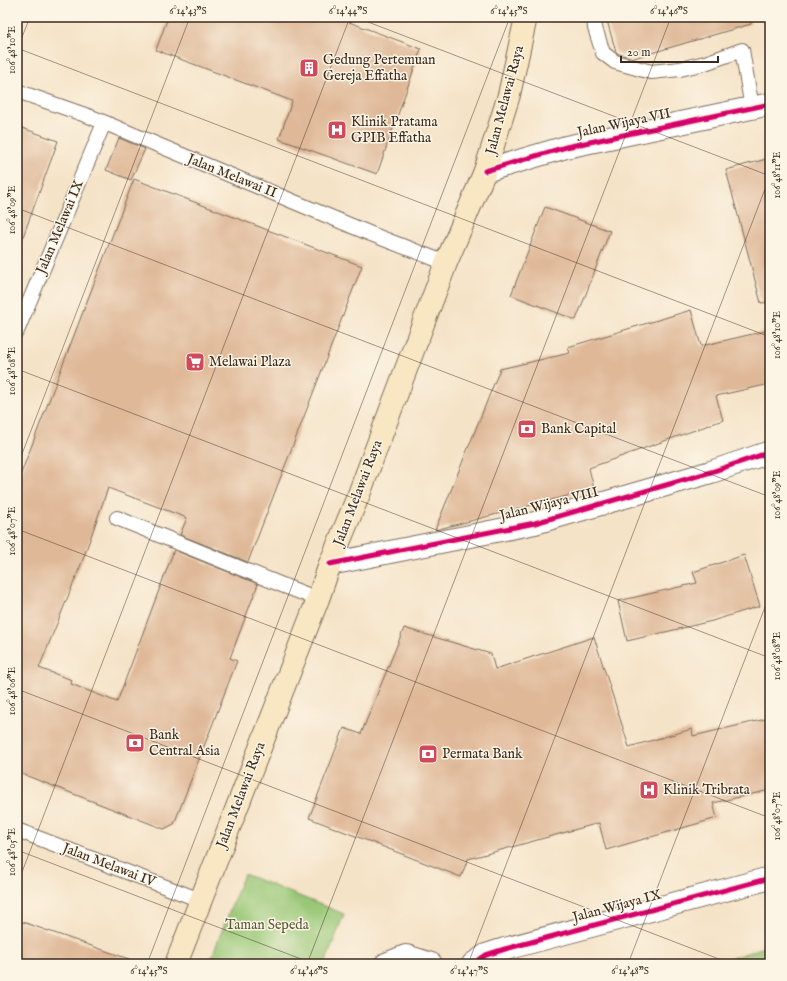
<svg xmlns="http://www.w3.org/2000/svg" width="787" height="981" font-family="'IM FELL English',serif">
<rect width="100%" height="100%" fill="#fcf5e5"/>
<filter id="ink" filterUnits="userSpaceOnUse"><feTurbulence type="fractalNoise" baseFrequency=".025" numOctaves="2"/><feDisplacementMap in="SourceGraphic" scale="8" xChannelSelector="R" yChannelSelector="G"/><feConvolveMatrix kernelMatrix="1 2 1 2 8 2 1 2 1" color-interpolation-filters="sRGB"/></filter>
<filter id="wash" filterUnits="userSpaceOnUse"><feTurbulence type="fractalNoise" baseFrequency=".012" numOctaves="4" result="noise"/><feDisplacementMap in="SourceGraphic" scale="16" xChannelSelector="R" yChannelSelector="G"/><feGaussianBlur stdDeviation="0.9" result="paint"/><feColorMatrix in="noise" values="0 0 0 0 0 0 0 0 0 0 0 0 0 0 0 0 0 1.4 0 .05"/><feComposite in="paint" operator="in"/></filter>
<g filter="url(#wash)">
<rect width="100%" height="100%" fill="#f5e3c8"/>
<g fill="#98c776" stroke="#6a784a">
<path d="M 244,874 L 344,914 L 325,964 L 209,964 Z"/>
<path d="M 770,945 L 770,964 L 715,964 Z"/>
</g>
<g id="blocks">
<g fill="#dfb897">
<path d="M 168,17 L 351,17 L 349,22 L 421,49 L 377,174 L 279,139 L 292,101 L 156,50 Z"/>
<path d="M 606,17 L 750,17 L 751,24 L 634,58 L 619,54 L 616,52 Z"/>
<path d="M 17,126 L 58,141 L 20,245 L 17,244 Z"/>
<path d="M 119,138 L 145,149 L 131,180 L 106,170 Z"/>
<path d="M 770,158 L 770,302 L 761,303 L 726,170 Z"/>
<path d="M 134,179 L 362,266 L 248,562 L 180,535 L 187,518 L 108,488 L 82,562 L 39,668 L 72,680 L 71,684 L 117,702 L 174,550 L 258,584 L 230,658 L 237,661 L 174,824 L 164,829 L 17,772 L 17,484 Z"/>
<path d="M 545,207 L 610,231 L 576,320 L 511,295 Z"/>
<path d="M 691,310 L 701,346 L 770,330 L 770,384 L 716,396 L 723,420 L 589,468 L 594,489 L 435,530 L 500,369 L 570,353 L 568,347 Z"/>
<path d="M 744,555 L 760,606 L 712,621 L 627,641 L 618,601 L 697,583 L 693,572 Z"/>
<path d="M 404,628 L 491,654 L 495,669 L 594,637 L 629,747 L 692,729 L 693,736 L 770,718 L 770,790 L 713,803 L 717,818 L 606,850 L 599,823 L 468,859 L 461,877 L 309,818 L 344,728 L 361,734 Z"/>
<path d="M 17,920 L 129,959 L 128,964 L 17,964 Z"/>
</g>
</g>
</g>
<g filter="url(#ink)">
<use href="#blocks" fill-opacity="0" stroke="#7c6b5a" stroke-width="1"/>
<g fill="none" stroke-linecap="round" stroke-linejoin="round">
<defs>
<g id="service">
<path d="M 594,17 L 595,28 L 603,53 L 615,62 L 651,72 L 680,69 L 705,63 L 742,50 L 752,108"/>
<path d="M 17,91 L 91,117 L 371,234 L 446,263"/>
<path d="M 17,331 L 104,123"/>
<path d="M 117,518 L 287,587 L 318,599"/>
<path d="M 17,830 L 200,900"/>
</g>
<g id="minor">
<path d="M 485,171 L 566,147 L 770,104"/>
<path d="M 330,564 L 535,523 L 711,472 L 770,452"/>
<path d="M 386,964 L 406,956 L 431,964"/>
<path d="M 473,964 L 486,955 L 505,949 L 770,878"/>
</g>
<path id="secondary" d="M 176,964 L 318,599 L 330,564 L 359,494 L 446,263 L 485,171 L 509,95 L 526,17"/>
</defs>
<use href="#service" stroke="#7c6b5a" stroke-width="16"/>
<use href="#minor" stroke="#7c6b5a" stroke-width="24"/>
<use href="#secondary" stroke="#7c6b5a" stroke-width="24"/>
<use href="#service" stroke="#fff" stroke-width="14"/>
<use href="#minor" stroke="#fff" stroke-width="22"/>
<use href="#secondary" stroke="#f9e7c3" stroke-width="22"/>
<defs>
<g id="cycleway">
<path d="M 485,171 L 566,147 L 770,104"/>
<path d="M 330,564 L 535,523 L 711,472 L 770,452"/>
<path d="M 473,964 L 486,955 L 505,949 L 770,878"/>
</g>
</defs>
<use href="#cycleway" stroke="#fcf5e5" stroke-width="8"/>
<use href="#cycleway" stroke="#d6006c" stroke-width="5"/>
</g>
</g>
<path fill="none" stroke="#3b2a1e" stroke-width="1" stroke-opacity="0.45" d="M 355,17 L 770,176M 17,48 L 770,337M 17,50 L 30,17M 17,208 L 770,497M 17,369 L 770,658M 17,467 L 190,17M 17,529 L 770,818M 17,689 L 732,964M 17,850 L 314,964M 17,885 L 350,17M 147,964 L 510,17M 307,964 L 671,17M 468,964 L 770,176M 628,964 L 770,594"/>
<defs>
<symbol id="building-square" viewBox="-11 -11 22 22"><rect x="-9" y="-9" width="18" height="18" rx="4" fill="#d1495b" stroke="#fcf5e5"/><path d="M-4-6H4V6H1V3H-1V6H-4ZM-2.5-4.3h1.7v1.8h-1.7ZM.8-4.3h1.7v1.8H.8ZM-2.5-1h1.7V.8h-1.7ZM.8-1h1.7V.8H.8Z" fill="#fff"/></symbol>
<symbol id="hospital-square" viewBox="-11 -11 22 22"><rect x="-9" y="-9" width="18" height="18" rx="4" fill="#d1495b" stroke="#fcf5e5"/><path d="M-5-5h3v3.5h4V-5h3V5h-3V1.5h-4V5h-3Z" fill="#fff"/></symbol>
<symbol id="supermarket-square" viewBox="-11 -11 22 22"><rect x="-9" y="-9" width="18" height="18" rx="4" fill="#d1495b" stroke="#fcf5e5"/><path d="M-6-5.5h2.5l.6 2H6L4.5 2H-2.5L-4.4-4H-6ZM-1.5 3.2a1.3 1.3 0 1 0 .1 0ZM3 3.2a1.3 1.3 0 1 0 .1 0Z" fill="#fff"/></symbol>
<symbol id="bank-square" viewBox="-11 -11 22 22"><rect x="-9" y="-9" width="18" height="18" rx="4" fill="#d1495b" stroke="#fcf5e5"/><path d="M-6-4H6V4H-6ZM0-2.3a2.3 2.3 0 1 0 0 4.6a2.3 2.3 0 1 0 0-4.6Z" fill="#fff"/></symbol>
</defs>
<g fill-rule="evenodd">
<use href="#building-square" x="298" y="57" width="22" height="22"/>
<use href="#hospital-square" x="326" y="119" width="22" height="22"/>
<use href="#supermarket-square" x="184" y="351" width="22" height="22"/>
<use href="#bank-square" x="516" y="418" width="22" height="22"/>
<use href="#bank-square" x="124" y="732" width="22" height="22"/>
<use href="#bank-square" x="417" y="743" width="22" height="22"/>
<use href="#hospital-square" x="638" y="779" width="22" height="22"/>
</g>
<g text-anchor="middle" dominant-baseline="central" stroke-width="3" stroke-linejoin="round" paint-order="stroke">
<g font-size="14" fill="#3b2a1e" stroke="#fcf5e5" text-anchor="start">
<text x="323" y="60">Gedung Pertemuan<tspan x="323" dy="16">Gereja Effatha</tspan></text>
<text x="351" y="122">Klinik Pratama<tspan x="351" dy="16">GPIB Effatha</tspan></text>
<text x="209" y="362">Melawai Plaza</text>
<text x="541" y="429">Bank Capital</text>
<text x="149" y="735">Bank<tspan x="149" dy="16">Central Asia</tspan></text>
<text x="442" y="754">Permata Bank</text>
<text x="663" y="790">Klinik Tribrata</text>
</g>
<g font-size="14" fill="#3b2a1e" stroke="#fcf5e5">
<text transform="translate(505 100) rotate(-75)">Jalan Melawai Raya</text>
<text transform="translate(624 123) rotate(-12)">Jalan Wijaya VII</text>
<text transform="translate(232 176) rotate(22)">Jalan Melawai II</text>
<text transform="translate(60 227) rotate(-67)">Jalan Melawai IX</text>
<text transform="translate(358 493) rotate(-69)">Jalan Melawai Raya</text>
<text transform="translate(549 504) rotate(-14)">Jalan Wijaya VIII</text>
<text transform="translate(241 795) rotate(-69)">Jalan Melawai Raya</text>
<text transform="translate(109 865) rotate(21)">Jalan Melawai IV</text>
<text transform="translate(617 906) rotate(-15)">Jalan Wijaya IX</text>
</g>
<g font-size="14" fill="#575938" stroke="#fcf5e5">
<text x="267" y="925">Taman Sepeda</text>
</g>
</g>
<rect width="787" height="981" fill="none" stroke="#fcf5e5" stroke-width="44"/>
<path d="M621 56v6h97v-6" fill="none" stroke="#3b2a1e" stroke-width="2"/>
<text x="627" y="56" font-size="12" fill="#3b2a1e" stroke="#fcf5e5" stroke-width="3" paint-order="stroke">20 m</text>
<rect x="22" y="22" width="743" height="937" fill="none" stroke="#3b2a1e" stroke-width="1.5"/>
<g font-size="10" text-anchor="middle" fill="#3b2a1e">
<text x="188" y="14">6°14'43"S</text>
<text x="348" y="14">6°14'44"S</text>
<text x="509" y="14">6°14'45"S</text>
<text x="669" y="14">6°14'46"S</text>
<text transform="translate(11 50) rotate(-90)" y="4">106°48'10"E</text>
<text transform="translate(776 175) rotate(-90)" y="4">106°48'11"E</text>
<text transform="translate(11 210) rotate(-90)" y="4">106°48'09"E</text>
<text transform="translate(776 335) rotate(-90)" y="4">106°48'10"E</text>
<text transform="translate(11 371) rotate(-90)" y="4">106°48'08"E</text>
<text transform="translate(776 495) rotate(-90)" y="4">106°48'09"E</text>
<text transform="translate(11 531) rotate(-90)" y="4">106°48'07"E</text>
<text transform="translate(776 656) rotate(-90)" y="4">106°48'08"E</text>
<text transform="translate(11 691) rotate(-90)" y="4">106°48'06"E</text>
<text transform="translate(776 816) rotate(-90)" y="4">106°48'07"E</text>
<text transform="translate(11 852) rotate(-90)" y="4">106°48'05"E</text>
<text x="149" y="974">6°14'45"S</text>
<text x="309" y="974">6°14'46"S</text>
<text x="469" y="974">6°14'47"S</text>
<text x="630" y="974">6°14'48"S</text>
</g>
</svg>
